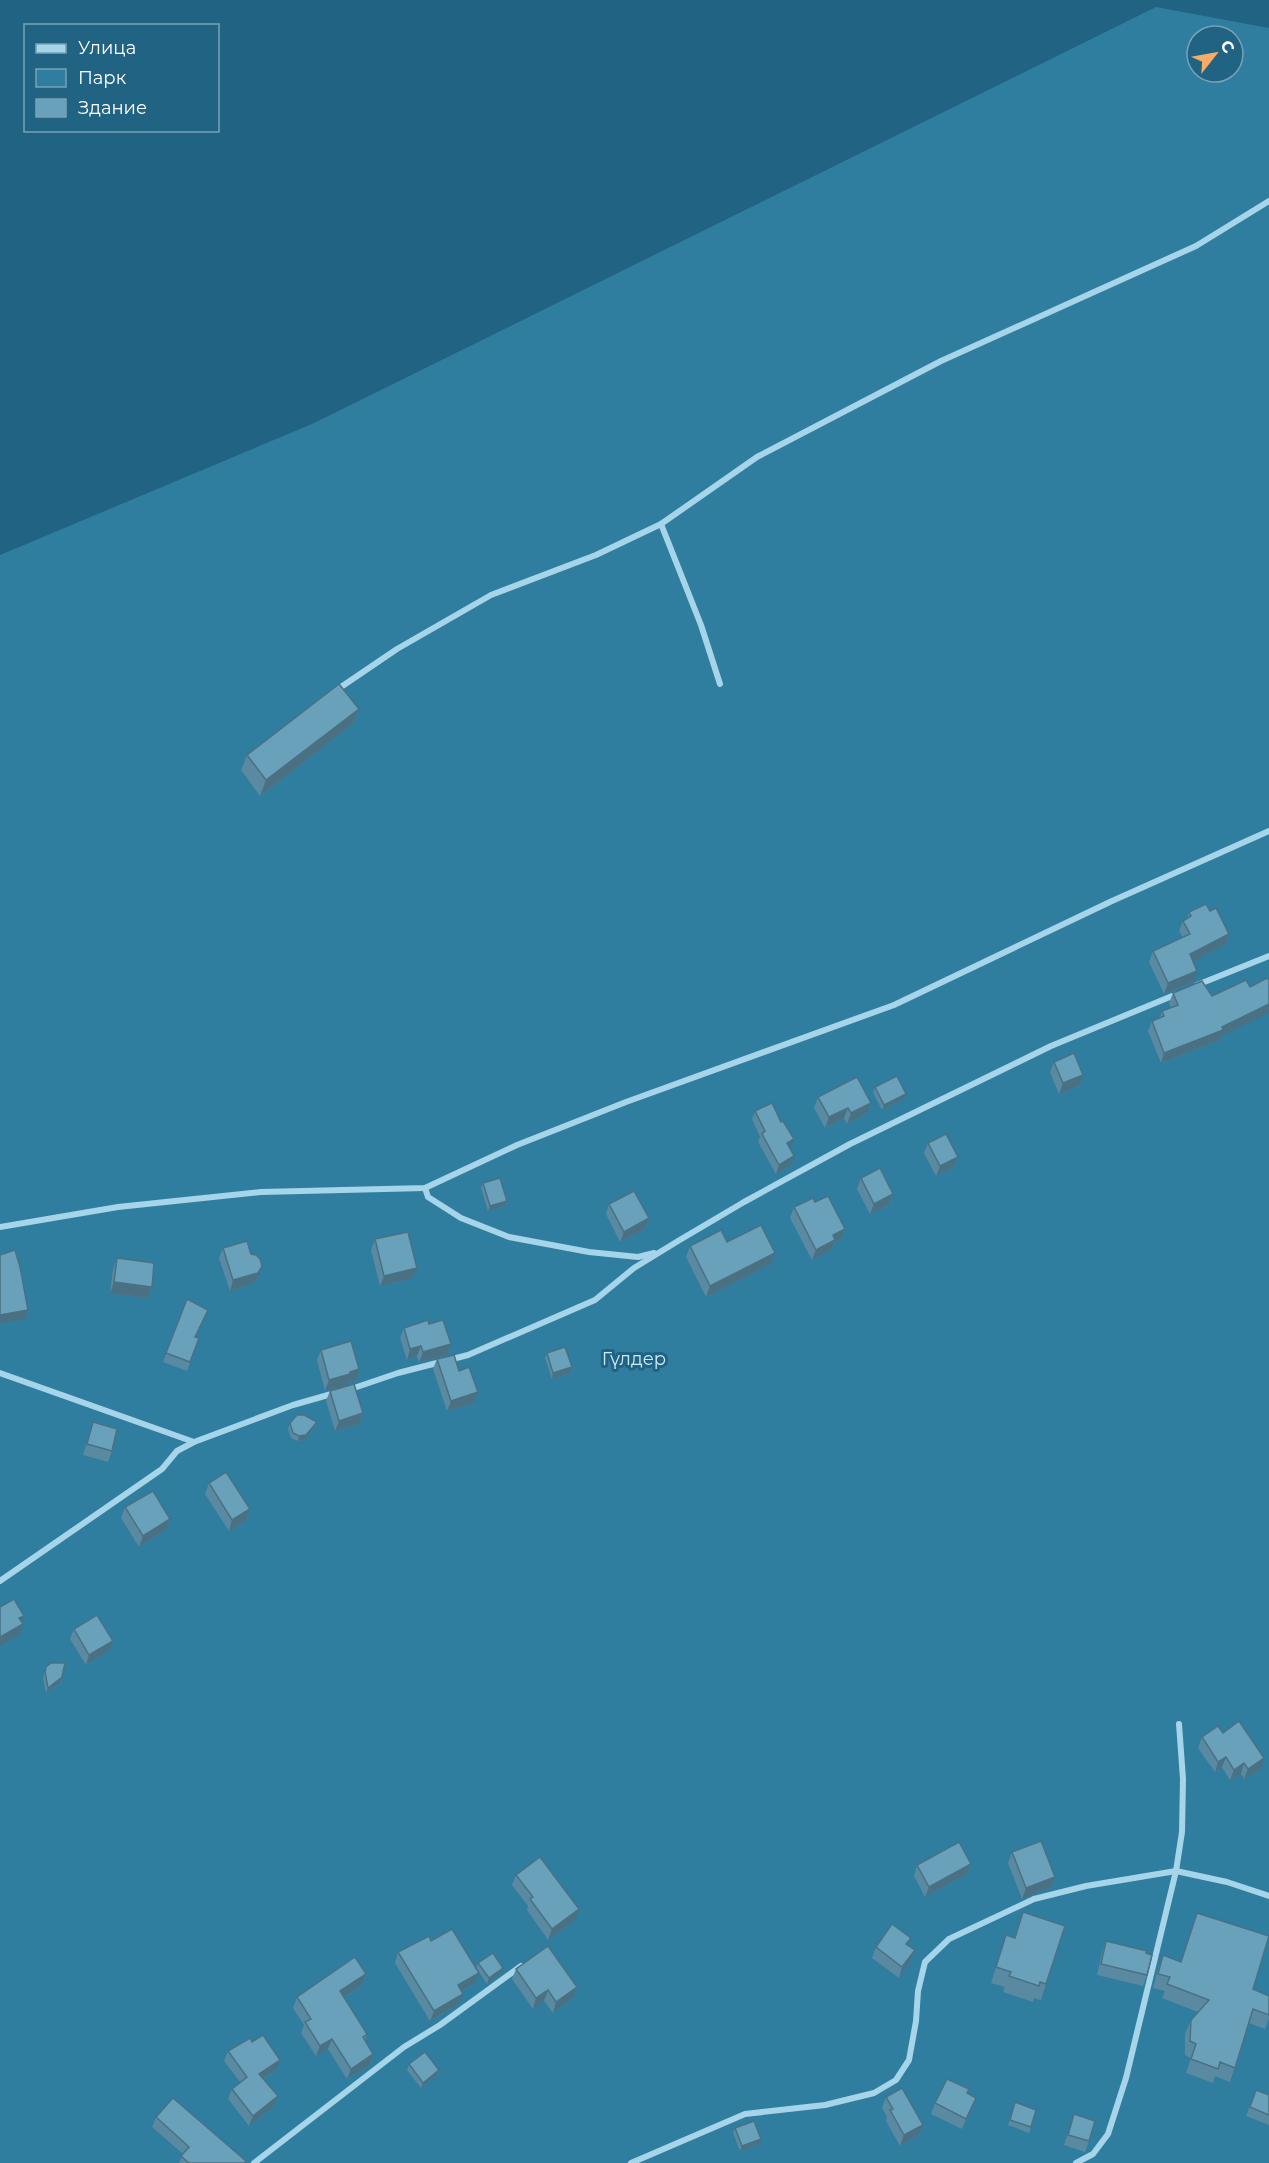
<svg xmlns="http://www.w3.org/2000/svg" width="1269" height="2163" font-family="Montserrat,sans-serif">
<rect width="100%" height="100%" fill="#206383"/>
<path fill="#2f7d9f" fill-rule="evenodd" d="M 1156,7 L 1269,28 L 1269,2163 L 0,2163 L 0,555 L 312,424 ZM 1197,36 L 1233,36 L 1233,72 L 1197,72 Z"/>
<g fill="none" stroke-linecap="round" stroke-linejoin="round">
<g stroke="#a6d4e9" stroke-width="6">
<path d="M 720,684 L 701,625 L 661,524 L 757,457 L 941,361 L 1196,246 L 1269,201"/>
<path d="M 338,689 L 397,649 L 491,595 L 596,555 L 661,524"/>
<path d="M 1197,985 L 1269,956"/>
<path d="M 425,1188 L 428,1197 L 461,1218 L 509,1237 L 589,1252 L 638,1257 L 654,1253"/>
<path d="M 0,1227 L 118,1207 L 261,1192 L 425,1188 L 517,1145 L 626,1102 L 894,1005 L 1112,901 L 1269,831"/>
<path d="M 0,1373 L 194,1442"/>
<path d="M 348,1390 L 398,1373 L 468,1355 L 595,1300 L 634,1268 L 678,1241 L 744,1202 L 850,1144 L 1051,1046 L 1177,994"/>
<path d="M 0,1581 L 162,1469 L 177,1451 L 194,1442 L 293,1405 L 335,1393"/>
<path d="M 254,2163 L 404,2047 L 440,2025 L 521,1966"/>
<path d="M 631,2163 L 745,2114 L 825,2105 L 874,2093 L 896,2080 L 909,2060 L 916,2021 L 918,1991 L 925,1962 L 949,1939 L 1034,1899 L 1086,1886 L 1176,1871 L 1227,1882 L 1269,1896"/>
<path d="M 1076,2163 L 1093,2154 L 1108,2134 L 1126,2078 L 1176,1871 L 1182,1832 L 1183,1779 L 1179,1724"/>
</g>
</g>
<g fill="#5a8aa1">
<path d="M 359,709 L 353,724 L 260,796 L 241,770 L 247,755 Z"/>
<path d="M 1210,911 L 1229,934 L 1226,944 L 1193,961 L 1194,981 L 1164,994 L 1149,962 L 1153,951 L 1183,938 L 1179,931 L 1183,921 L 1187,919 L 1189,912 Z"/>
<path d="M 1173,993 L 1221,1036 L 1220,1040 L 1161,1063 L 1148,1031 L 1152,1021 L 1160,1017 L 1162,1011 L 1171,1008 L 1169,1003 Z"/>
<path d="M 1054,1062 L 1079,1086 L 1059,1094 L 1050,1072 Z"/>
<path d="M 875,1087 L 904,1099 L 882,1110 L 873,1092 Z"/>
<path d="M 818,1097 L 867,1113 L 847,1124 L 844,1118 L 825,1128 L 814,1108 Z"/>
<path d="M 755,1111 L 790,1148 L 791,1165 L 776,1174 L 758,1142 L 760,1137 L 752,1119 Z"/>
<path d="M 928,1143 L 958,1157 L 954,1167 L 936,1176 L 924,1153 Z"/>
<path d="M 861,1178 L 893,1194 L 889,1205 L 870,1214 L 857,1189 Z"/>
<path d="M 483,1183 L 507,1201 L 505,1206 L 488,1211 L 481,1188 Z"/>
<path d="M 815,1202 L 841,1239 L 834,1243 L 831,1250 L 812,1260 L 790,1218 L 794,1207 Z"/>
<path d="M 609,1204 L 649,1218 L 645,1229 L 620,1242 L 606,1214 Z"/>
<path d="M 375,1239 L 413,1278 L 380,1286 L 371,1250 Z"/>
<path d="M 727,1242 L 771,1264 L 706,1297 L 686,1257 L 690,1246 Z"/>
<path d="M 223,1248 L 258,1277 L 254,1283 L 230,1291 L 219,1258 Z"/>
<path d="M 117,1258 L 152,1287 L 148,1298 L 110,1293 L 113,1269 Z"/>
<path d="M 187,1299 L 208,1310 L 195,1337 L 199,1338 L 187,1371 L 163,1362 Z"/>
<path d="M 429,1324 L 451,1344 L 447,1355 L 419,1362 L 417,1356 L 407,1360 L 400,1338 L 404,1328 Z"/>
<path d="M 321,1350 L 359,1369 L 356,1380 L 348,1382 L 347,1385 L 325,1391 L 317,1360 Z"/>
<path d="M 547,1353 L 572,1367 L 570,1373 L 552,1379 L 545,1358 Z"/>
<path d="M 437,1359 L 459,1371 L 474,1403 L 447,1411 L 433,1369 Z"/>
<path d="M 330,1391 L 363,1413 L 359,1424 L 335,1431 L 326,1401 Z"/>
<path d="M 93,1422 L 112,1451 L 108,1462 L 83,1455 Z"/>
<path d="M 317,1422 L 315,1427 L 304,1440 L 298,1441 L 291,1438 L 288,1429 L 290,1423 Z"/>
<path d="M 209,1483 L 250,1509 L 246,1520 L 229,1531 L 205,1494 Z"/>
<path d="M 125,1507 L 166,1530 L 139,1547 L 121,1518 Z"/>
<path d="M 74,1629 L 109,1651 L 86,1665 L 70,1639 Z"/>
<path d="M 46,1667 L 62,1677 L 60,1683 L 46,1693 L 43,1678 Z"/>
<path d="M 1223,1733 L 1261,1769 L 1244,1779 L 1241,1774 L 1230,1780 L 1222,1767 L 1215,1772 L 1198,1748 L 1202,1737 Z"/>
<path d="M 1012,1852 L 1055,1877 L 1051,1887 L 1022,1899 L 1008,1863 Z"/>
<path d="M 971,1864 L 967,1874 L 925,1897 L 914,1876 L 917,1865 Z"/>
<path d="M 516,1875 L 575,1920 L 548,1940 L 527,1910 L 528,1906 L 512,1885 Z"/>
<path d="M 1023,1912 L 1046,1984 L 1041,2000 L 1034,1998 L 1033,2002 L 1003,1992 L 1005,1987 L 991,1983 L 1006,1935 L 1014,1938 Z"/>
<path d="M 1197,1913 L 1253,1989 L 1269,1996 L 1269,2018 L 1265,2029 L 1249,2023 L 1230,2082 L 1215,2076 L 1213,2083 L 1186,2073 L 1191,2058 L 1185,2055 L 1185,2034 L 1191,2020 L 1198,2012 L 1162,1998 L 1165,1991 L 1153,1988 L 1158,1969 L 1163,1955 L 1181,1962 Z"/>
<path d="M 431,1941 L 475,1983 L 462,1991 L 459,2004 L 430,2021 L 395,1963 L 398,1952 Z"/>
<path d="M 1106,1941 L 1147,1975 L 1143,1986 L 1097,1975 L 1102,1952 Z"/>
<path d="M 908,1945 L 915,1950 L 911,1960 L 899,1978 L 872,1958 L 876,1947 Z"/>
<path d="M 478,1963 L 501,1973 L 487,1984 L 476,1968 Z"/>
<path d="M 516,1969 L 573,1998 L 553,2013 L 544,2001 L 533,2009 L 512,1979 Z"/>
<path d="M 366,1974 L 362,1985 L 344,1997 L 367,2034 L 365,2041 L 373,2054 L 370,2065 L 347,2079 L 328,2049 L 316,2056 L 301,2033 L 304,2025 L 293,2008 L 297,1997 Z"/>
<path d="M 252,2042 L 276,2070 L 263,2079 L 278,2096 L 274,2106 L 249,2126 L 228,2099 L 232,2089 L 240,2082 L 224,2061 L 228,2051 Z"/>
<path d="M 409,2064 L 439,2070 L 437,2075 L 421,2088 L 407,2070 Z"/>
<path d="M 1256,2090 L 1269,2095 L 1269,2125 L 1246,2116 Z"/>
<path d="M 967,2094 L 976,2098 L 972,2109 L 962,2129 L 931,2114 L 935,2103 Z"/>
<path d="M 886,2097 L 923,2125 L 919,2135 L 900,2146 L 886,2121 L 887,2117 L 882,2108 Z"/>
<path d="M 1015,2102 L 1031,2127 L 1029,2133 L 1008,2125 Z"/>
<path d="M 1074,2114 L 1089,2141 L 1085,2152 L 1064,2145 Z"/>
<path d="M 156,2117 L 246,2161 L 245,2163 L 179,2163 L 183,2154 L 152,2127 Z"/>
<path d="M 735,2128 L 759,2144 L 740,2151 L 733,2133 Z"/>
</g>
<g fill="#4a7183">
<path d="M 359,709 L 353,724 L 260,796 L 266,780 Z"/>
<path d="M 1229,934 L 1226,944 L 1186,965 L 1190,954 Z"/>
<path d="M 1197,971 L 1194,981 L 1164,994 L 1168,983 Z"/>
<path d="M 1269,1004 L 1269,1013 L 1221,1036 L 1220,1040 L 1161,1063 L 1164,1053 L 1222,1027 Z"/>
<path d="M 1083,1075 L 1079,1086 L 1059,1094 L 1063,1083 Z"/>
<path d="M 906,1094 L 904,1099 L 882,1110 L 884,1105 Z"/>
<path d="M 871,1103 L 867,1113 L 847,1124 L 851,1113 Z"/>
<path d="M 848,1108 L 844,1118 L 825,1128 L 829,1117 Z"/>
<path d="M 794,1139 L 790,1148 L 784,1152 L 787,1143 Z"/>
<path d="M 794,1156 L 791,1165 L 776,1174 L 779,1165 Z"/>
<path d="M 958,1157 L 954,1167 L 936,1176 L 940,1166 Z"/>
<path d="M 893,1194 L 889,1205 L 870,1214 L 874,1204 Z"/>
<path d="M 507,1201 L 505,1206 L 488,1211 L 490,1206 Z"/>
<path d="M 649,1218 L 645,1229 L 620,1242 L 624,1232 Z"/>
<path d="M 845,1229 L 841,1239 L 834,1243 L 831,1250 L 812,1260 L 816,1250 L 833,1235 Z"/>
<path d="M 775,1253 L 771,1264 L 706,1297 L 710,1286 Z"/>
<path d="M 262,1266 L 258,1277 L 254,1283 L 230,1291 L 233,1280 Z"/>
<path d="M 417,1268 L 413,1278 L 380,1286 L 384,1276 Z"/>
<path d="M 114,1282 L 152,1287 L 148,1298 L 110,1293 Z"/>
<path d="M 28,1310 L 25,1319 L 0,1323 L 0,1315 Z"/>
<path d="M 451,1344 L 447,1355 L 419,1362 L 423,1352 Z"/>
<path d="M 421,1346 L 417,1356 L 407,1360 L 410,1349 Z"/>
<path d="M 572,1367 L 570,1373 L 552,1379 L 553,1373 Z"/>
<path d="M 359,1369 L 356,1380 L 348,1382 L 347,1385 L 325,1391 L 329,1380 Z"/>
<path d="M 478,1392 L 474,1403 L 447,1411 L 451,1401 Z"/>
<path d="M 363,1413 L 359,1424 L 335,1431 L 339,1421 Z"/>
<path d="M 317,1422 L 315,1427 L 304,1440 L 298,1441 L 299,1436 Z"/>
<path d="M 250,1509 L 246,1520 L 229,1531 L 232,1520 Z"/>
<path d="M 170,1519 L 166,1530 L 139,1547 L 143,1536 Z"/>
<path d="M 24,1616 L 20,1626 L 23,1624 L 19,1635 L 0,1646 L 0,1637 L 19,1618 Z"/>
<path d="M 113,1641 L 109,1651 L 86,1665 L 89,1655 Z"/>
<path d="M 62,1677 L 60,1683 L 46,1693 L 48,1688 Z"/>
<path d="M 1226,1757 L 1222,1767 L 1215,1772 L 1218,1762 Z"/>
<path d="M 1264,1758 L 1261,1769 L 1244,1779 L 1248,1769 Z"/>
<path d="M 1244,1763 L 1241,1774 L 1230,1780 L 1234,1770 Z"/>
<path d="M 971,1864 L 967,1874 L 925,1897 L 929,1887 Z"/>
<path d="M 1055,1877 L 1051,1887 L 1022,1899 L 1026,1888 Z"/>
<path d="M 579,1909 L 575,1920 L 548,1940 L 552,1929 Z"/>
<path d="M 915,1950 L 911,1960 L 899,1978 L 902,1967 Z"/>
<path d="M 503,1968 L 501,1973 L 487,1984 L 489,1978 Z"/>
<path d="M 479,1973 L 475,1983 L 455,1995 L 458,1985 Z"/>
<path d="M 366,1974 L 362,1985 L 336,2002 L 340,1991 Z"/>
<path d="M 577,1987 L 573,1998 L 553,2013 L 556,2002 Z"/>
<path d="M 548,1990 L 544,2001 L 533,2009 L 536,1998 Z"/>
<path d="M 463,1994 L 459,2004 L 430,2021 L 434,2011 Z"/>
<path d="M 332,2039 L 328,2049 L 316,2056 L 320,2046 Z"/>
<path d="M 373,2054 L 370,2065 L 347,2079 L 351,2069 Z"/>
<path d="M 280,2060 L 276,2070 L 256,2083 L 259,2074 Z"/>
<path d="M 439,2070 L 437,2075 L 421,2088 L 423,2083 Z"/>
<path d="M 278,2096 L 274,2106 L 249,2126 L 253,2116 Z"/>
<path d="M 976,2098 L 972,2109 L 962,2129 L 966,2119 Z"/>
<path d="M 923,2125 L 919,2135 L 900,2146 L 904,2135 Z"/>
<path d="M 761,2139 L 759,2144 L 740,2151 L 742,2146 Z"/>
</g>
<g fill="#69a1bb" stroke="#4a7183" stroke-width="1.5">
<path d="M 339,684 L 359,709 L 266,780 L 247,755 Z"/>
<path d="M 1206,904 L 1210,911 L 1216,908 L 1229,934 L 1190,954 L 1197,971 L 1168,983 L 1153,951 L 1190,934 L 1183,921 L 1191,916 L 1189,912 Z"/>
<path d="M 1267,978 L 1269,980 L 1269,1004 L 1222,1027 L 1223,1030 L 1164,1053 L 1152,1021 L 1164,1016 L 1162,1011 L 1178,1005 L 1173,993 L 1202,981 L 1212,996 L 1246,980 L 1250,987 Z"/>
<path d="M 1074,1053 L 1083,1075 L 1063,1083 L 1054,1062 Z"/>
<path d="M 897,1076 L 906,1094 L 884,1105 L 875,1087 Z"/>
<path d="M 857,1077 L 871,1103 L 851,1113 L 848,1108 L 829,1117 L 818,1097 Z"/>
<path d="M 772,1103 L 781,1122 L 783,1121 L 794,1139 L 787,1143 L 794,1156 L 779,1165 L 762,1134 L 765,1131 L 755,1111 Z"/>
<path d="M 946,1134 L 958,1157 L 940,1166 L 928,1143 Z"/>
<path d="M 880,1168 L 893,1194 L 874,1204 L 861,1178 Z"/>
<path d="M 500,1178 L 507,1201 L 490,1206 L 483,1183 Z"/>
<path d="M 634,1191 L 649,1218 L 624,1232 L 609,1204 Z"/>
<path d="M 828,1196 L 845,1229 L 833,1235 L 835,1240 L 816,1250 L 794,1207 L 813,1198 L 815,1202 Z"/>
<path d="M 761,1225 L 775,1253 L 710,1286 L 690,1246 L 721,1230 L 727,1242 Z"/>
<path d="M 408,1232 L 417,1268 L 384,1276 L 375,1239 Z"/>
<path d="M 247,1241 L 251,1254 L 256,1255 L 260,1259 L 262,1266 L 258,1273 L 233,1280 L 223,1248 Z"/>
<path d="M 15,1250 L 20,1267 L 28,1310 L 0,1315 L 0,1255 Z"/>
<path d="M 117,1258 L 154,1263 L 152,1287 L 114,1282 Z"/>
<path d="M 187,1299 L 208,1310 L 195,1337 L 199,1338 L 190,1362 L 166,1353 Z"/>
<path d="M 428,1320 L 429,1324 L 443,1320 L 451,1344 L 423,1352 L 421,1346 L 410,1349 L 404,1328 Z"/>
<path d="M 351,1341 L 359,1369 L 350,1372 L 350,1374 L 329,1380 L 321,1350 Z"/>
<path d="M 565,1347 L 572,1367 L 553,1373 L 547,1353 Z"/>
<path d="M 454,1355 L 459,1371 L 469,1367 L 478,1392 L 451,1401 L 437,1359 Z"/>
<path d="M 354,1384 L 363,1413 L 339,1421 L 330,1391 Z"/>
<path d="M 297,1415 L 304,1415 L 317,1422 L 306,1435 L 299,1436 L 293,1433 L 290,1423 Z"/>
<path d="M 93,1422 L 117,1429 L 112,1451 L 87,1444 Z"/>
<path d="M 226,1472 L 250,1509 L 232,1520 L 209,1483 Z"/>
<path d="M 153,1491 L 170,1519 L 143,1536 L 125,1507 Z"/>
<path d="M 14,1599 L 24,1616 L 19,1618 L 23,1624 L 0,1637 L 0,1607 Z"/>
<path d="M 97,1615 L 113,1641 L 89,1655 L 74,1629 Z"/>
<path d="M 51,1663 L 65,1663 L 62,1677 L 48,1688 L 45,1672 L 46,1667 Z"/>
<path d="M 1239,1721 L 1264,1758 L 1248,1769 L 1244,1763 L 1234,1770 L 1226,1757 L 1218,1762 L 1202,1737 L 1218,1726 L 1223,1733 Z"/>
<path d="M 1041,1841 L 1055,1877 L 1026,1888 L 1012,1852 Z"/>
<path d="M 959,1842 L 971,1864 L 929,1887 L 917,1865 Z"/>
<path d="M 540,1857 L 579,1909 L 552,1929 L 530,1899 L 533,1897 L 516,1875 Z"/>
<path d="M 1023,1912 L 1065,1926 L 1046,1984 L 1040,1982 L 1039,1986 L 1009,1976 L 1011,1972 L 996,1967 L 1006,1935 L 1015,1938 Z"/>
<path d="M 1197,1913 L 1269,1936 L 1253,1989 L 1269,1996 L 1269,2015 L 1253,2009 L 1235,2068 L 1220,2062 L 1218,2069 L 1191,2059 L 1196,2044 L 1190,2041 L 1191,2020 L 1209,2000 L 1167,1984 L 1170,1977 L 1158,1974 L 1163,1955 L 1181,1962 Z"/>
<path d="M 892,1924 L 911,1938 L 906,1944 L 915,1950 L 902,1967 L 876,1947 Z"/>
<path d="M 452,1929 L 479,1973 L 458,1985 L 463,1994 L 434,2011 L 398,1952 L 429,1936 L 431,1941 Z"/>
<path d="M 1106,1941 L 1147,1951 L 1146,1953 L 1152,1955 L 1147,1975 L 1101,1964 Z"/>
<path d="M 548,1946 L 577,1987 L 556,2002 L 548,1990 L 536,1998 L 516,1969 Z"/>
<path d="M 493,1953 L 503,1968 L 489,1978 L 478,1963 Z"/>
<path d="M 355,1957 L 366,1974 L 340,1991 L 367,2034 L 363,2037 L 373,2054 L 351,2069 L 332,2039 L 320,2046 L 305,2022 L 311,2019 L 297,1997 Z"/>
<path d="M 263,2035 L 280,2060 L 259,2074 L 278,2096 L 253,2116 L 232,2089 L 247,2077 L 228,2051 L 250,2038 L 252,2042 Z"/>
<path d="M 425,2052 L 439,2070 L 423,2083 L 409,2064 Z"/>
<path d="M 947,2079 L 969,2089 L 967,2093 L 976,2098 L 966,2119 L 935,2103 Z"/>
<path d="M 902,2088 L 923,2125 L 904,2135 L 890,2110 L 893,2109 L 886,2097 Z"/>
<path d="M 1256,2090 L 1269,2095 L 1269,2115 L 1250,2107 Z"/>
<path d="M 173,2098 L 246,2161 L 244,2163 L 189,2163 L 181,2156 L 189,2147 L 156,2117 Z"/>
<path d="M 1015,2102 L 1036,2110 L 1031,2127 L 1010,2120 Z"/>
<path d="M 1074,2114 L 1095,2121 L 1089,2141 L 1068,2135 Z"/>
<path d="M 754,2121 L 761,2139 L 742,2146 L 735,2128 Z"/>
</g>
<g text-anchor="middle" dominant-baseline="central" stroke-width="6" stroke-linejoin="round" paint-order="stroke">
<g font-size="18" fill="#cbe9f7" stroke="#206383">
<text x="634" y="1359">Гүлдер</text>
</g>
</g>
<rect x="24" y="24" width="195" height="108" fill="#206383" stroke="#79a1b5" stroke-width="1.5"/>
<rect x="36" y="44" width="30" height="9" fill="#a6d4e9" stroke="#79a1b5" stroke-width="1.5"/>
<text x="78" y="54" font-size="18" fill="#ffffff">Улица</text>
<rect x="36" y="69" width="30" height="18" fill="#2f7d9f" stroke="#79a1b5" stroke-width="1.5"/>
<text x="78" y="84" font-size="18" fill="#ffffff">Парк</text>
<rect x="36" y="99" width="30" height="18" fill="#69a1bb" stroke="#79a1b5" stroke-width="1.5"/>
<text x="78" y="114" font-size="18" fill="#ffffff">Здание</text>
<g transform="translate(1215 54) rotate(59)"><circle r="28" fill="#206383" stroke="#79a1b5" stroke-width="1.5"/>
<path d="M0-4.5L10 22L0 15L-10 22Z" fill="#f7ab67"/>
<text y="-9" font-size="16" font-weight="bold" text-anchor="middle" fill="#ffffff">С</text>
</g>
</svg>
